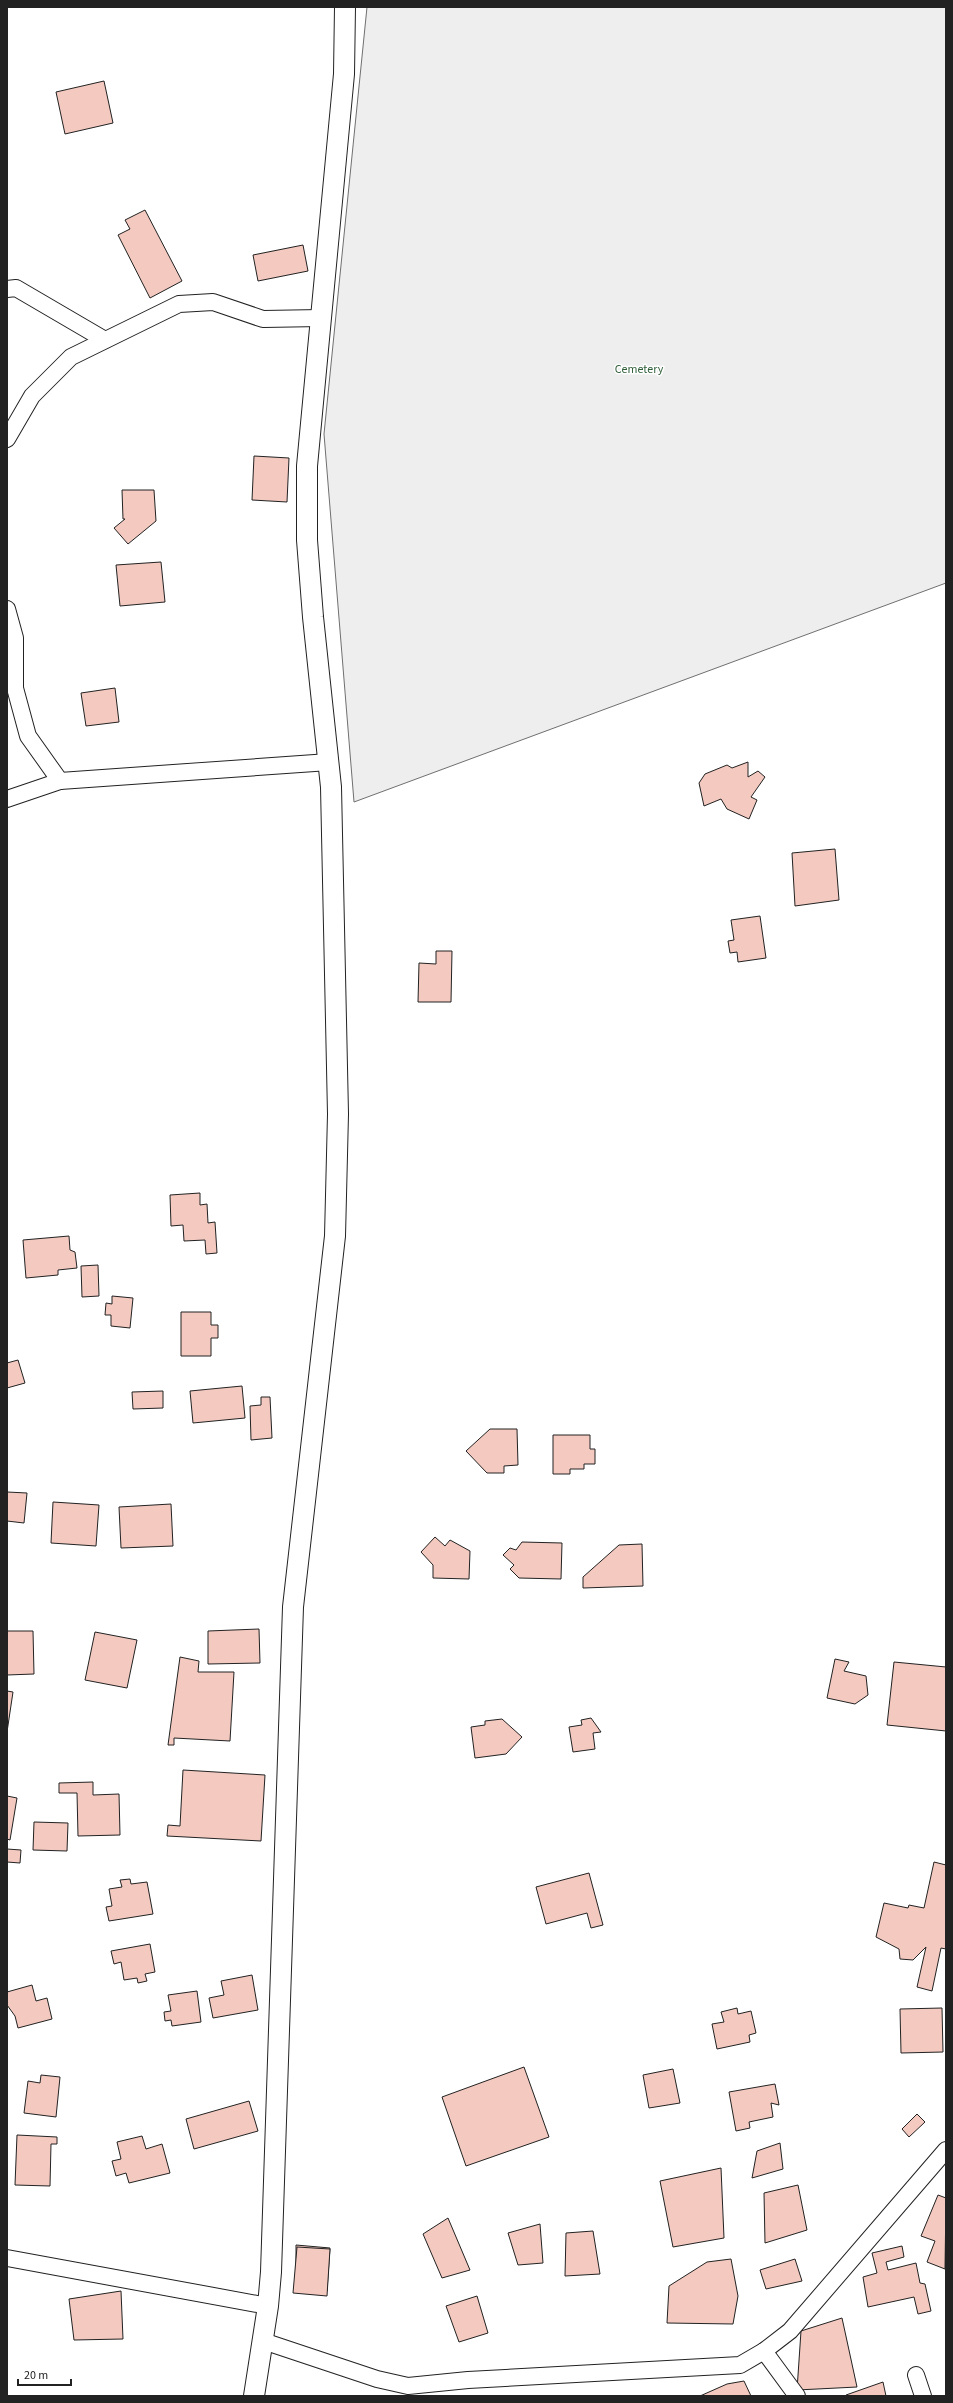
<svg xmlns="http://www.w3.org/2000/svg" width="953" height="2403" font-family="'Source Sans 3',sans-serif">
<rect width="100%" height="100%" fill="#fff"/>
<path fill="#eee" stroke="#6f6f6f" d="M 367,7 L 946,7 L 946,583 L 354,802 L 324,434 Z"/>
<g fill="#f3c9c0" stroke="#222">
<path d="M 104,81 L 113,123 L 65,134 L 56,92 Z"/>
<path d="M 145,210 L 182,281 L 150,298 L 118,235 L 130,229 L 125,220 Z"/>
<path d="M 303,245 L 308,271 L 258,281 L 253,255 Z"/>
<path d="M 254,456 L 289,458 L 287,502 L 252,500 Z"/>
<path d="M 122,490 L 154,490 L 156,521 L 128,544 L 114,528 L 125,519 L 123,519 Z"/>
<path d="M 161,562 L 165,602 L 120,606 L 116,565 Z"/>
<path d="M 115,688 L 119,722 L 86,726 L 81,693 Z"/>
<path d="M 748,762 L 748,777 L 758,771 L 765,777 L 751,797 L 757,800 L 749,819 L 727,809 L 721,799 L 704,806 L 699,783 L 705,774 L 727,765 L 732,768 Z"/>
<path d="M 835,849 L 839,900 L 795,906 L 792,853 Z"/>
<path d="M 760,916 L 766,958 L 738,962 L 737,952 L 730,953 L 728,941 L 734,940 L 731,920 Z"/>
<path d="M 436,951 L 452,951 L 451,1002 L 418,1002 L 419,963 L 436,964 Z"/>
<path d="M 200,1193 L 200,1205 L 207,1204 L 208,1223 L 215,1222 L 217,1253 L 206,1254 L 205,1240 L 184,1241 L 183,1225 L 171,1226 L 170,1195 Z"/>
<path d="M 69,1236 L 70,1250 L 75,1252 L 77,1268 L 58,1270 L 58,1275 L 26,1278 L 23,1240 Z"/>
<path d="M 98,1265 L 99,1296 L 82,1297 L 81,1266 Z"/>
<path d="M 112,1296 L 133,1298 L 130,1328 L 111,1326 L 111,1315 L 105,1315 L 106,1303 L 112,1304 Z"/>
<path d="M 181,1312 L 211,1312 L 211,1325 L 218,1325 L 218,1338 L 211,1338 L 211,1356 L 181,1356 Z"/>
<path d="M 18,1360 L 25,1383 L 7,1388 L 7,1363 Z"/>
<path d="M 242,1386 L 245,1418 L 193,1423 L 190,1391 Z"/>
<path d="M 163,1391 L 163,1408 L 133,1409 L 132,1392 Z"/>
<path d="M 261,1397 L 270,1397 L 272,1438 L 251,1440 L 250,1406 L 261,1405 Z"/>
<path d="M 490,1429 L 517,1429 L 518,1465 L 504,1466 L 504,1473 L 487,1473 L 466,1451 Z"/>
<path d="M 553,1435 L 590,1435 L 590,1449 L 595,1449 L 595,1464 L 584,1464 L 584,1469 L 570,1469 L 570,1474 L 553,1474 Z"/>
<path d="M 7,1492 L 27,1493 L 24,1523 L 7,1521 Z"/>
<path d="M 53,1502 L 99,1505 L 96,1546 L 51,1543 Z"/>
<path d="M 171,1504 L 173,1546 L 121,1548 L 119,1507 Z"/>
<path d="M 435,1537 L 445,1546 L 450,1540 L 470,1551 L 469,1579 L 433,1578 L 433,1565 L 421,1552 Z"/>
<path d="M 522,1542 L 562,1543 L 561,1579 L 519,1578 L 510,1569 L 514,1565 L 503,1555 L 510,1548 L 516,1550 Z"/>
<path d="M 642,1544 L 643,1586 L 583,1588 L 583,1577 L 619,1545 Z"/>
<path d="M 259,1629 L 260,1663 L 208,1664 L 208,1631 Z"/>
<path d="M 7,1631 L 33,1631 L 34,1674 L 7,1675 Z"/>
<path d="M 95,1632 L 137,1640 L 127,1688 L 85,1680 Z"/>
<path d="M 180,1657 L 199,1661 L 198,1672 L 234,1672 L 230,1741 L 174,1738 L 174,1745 L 168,1745 Z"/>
<path d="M 835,1659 L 849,1662 L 844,1671 L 866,1676 L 868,1695 L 855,1704 L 827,1698 Z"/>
<path d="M 894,1662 L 946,1667 L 946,1731 L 887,1725 Z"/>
<path d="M 7,1691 L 13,1692 L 7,1732 Z"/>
<path d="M 591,1718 L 601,1732 L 593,1733 L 595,1749 L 573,1752 L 569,1727 L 582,1725 L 581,1720 Z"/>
<path d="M 502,1719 L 522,1737 L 506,1754 L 475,1758 L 471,1727 L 485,1725 L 485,1721 Z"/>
<path d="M 183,1770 L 265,1775 L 261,1841 L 167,1836 L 168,1825 L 180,1826 Z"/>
<path d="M 93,1782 L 93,1795 L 119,1794 L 120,1835 L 78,1836 L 77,1793 L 59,1793 L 59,1783 Z"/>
<path d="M 7,1796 L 17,1798 L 10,1840 L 7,1839 Z"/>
<path d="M 34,1822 L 68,1823 L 67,1851 L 33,1850 Z"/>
<path d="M 7,1849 L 21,1850 L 20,1863 L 7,1862 Z"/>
<path d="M 934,1862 L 946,1865 L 946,1949 L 941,1948 L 932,1991 L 917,1987 L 926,1947 L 913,1960 L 900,1959 L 899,1949 L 876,1937 L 884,1903 L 908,1908 L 909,1905 L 924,1908 Z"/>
<path d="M 589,1873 L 603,1925 L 591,1928 L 587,1913 L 546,1924 L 536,1887 Z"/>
<path d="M 130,1879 L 131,1884 L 147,1882 L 153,1914 L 109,1921 L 106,1907 L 112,1906 L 109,1889 L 122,1887 L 120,1880 Z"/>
<path d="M 150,1944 L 155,1972 L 145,1974 L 147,1981 L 138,1983 L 137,1978 L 124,1980 L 121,1962 L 114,1964 L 111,1951 Z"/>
<path d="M 252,1975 L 258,2010 L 213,2018 L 209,1998 L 224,1995 L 221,1981 Z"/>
<path d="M 32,1985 L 36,2001 L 47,1998 L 52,2019 L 18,2028 L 15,2016 L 7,2005 L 7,1992 Z"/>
<path d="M 197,1991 L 201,2022 L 172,2026 L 171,2020 L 165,2021 L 164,2012 L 171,2011 L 168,1995 Z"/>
<path d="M 737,2008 L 738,2014 L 751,2011 L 756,2033 L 749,2035 L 750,2042 L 717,2049 L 712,2024 L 724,2022 L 721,2012 Z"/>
<path d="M 942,2008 L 943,2052 L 901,2053 L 900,2009 Z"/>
<path d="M 524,2067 L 549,2137 L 466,2166 L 442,2097 Z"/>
<path d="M 673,2069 L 680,2103 L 649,2108 L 643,2075 Z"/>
<path d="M 41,2075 L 60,2077 L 56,2117 L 24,2113 L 28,2081 L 40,2083 Z"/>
<path d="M 775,2084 L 779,2105 L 771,2103 L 773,2117 L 749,2122 L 750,2128 L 736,2131 L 729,2092 Z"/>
<path d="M 249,2101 L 258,2131 L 194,2149 L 186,2119 Z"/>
<path d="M 917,2114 L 925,2122 L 909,2137 L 902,2129 Z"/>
<path d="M 17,2135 L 57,2137 L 57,2144 L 51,2144 L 50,2186 L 15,2185 Z"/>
<path d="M 142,2136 L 146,2149 L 162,2144 L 170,2173 L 129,2183 L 126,2173 L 116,2176 L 112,2161 L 121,2159 L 117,2142 Z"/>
<path d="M 780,2143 L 783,2169 L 752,2178 L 757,2151 Z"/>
<path d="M 721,2168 L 724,2238 L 673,2247 L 660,2181 Z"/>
<path d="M 798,2185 L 807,2230 L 765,2243 L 764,2193 Z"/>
<path d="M 938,2195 L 946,2198 L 945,2269 L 927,2262 L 935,2241 L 921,2236 Z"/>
<path d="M 448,2218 L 470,2270 L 442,2278 L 423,2234 Z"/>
<path d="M 540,2224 L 543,2263 L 518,2265 L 508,2233 Z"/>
<path d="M 593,2231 L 600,2274 L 565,2276 L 566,2233 Z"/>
<path d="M 296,2245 L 330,2248 L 327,2291 L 296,2289 Z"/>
<path d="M 902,2246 L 904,2257 L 886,2262 L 888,2270 L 916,2263 L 920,2283 L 925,2284 L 931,2311 L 918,2314 L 914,2297 L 868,2307 L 863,2277 L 877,2273 L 872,2253 Z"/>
<path d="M 297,2247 L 330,2249 L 327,2296 L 293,2293 Z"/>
<path d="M 731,2259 L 738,2296 L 733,2324 L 667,2323 L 669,2286 L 707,2262 Z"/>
<path d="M 795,2259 L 802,2281 L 766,2289 L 760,2270 Z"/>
<path d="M 121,2291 L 123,2339 L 74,2340 L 69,2299 Z"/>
<path d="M 477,2296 L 488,2333 L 459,2342 L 446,2306 Z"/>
<path d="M 842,2318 L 857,2387 L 797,2390 L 801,2331 Z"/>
<path d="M 744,2381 L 751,2396 L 700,2396 L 727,2384 Z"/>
<path d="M 883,2382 L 886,2396 L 846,2396 L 846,2395 Z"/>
</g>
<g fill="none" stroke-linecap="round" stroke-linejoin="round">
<defs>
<g id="minor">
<path d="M 7,289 L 16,288 L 105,340"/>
<path d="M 7,439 L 32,396 L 71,357 L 179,304 L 213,302 L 263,319 L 321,318"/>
<path d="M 7,609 L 15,638 L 15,688 L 28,736 L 60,781 L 329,762"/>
<path d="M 7,799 L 60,781"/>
<path d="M 7,2258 L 268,2306"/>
<path d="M 263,2341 L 377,2379 L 408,2386 L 468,2380 L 740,2365 L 764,2351 L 790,2331 L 946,2150"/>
<path d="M 764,2351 L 797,2396"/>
<path d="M 916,2375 L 923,2396"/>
</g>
<path id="tertiary" d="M 254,2396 L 268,2306 L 271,2272 L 293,1607 L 335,1236 L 338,1114 L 331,787 L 313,617 L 307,540 L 307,466 L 344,74 L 345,7"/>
</defs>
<use href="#minor" stroke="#222" stroke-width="18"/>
<use href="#tertiary" stroke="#222" stroke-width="22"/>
<use href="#minor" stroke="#fff" stroke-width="16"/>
<use href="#tertiary" stroke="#fff" stroke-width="20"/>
</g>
<g text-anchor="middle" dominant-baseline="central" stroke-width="3" stroke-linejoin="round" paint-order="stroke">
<g font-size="12" fill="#2f5e38" stroke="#fff">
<text x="639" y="369">Cemetery</text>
</g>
</g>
<rect width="953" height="2403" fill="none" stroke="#222222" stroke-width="16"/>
<path d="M18 2379v6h53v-6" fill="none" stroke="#222222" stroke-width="2"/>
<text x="24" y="2379" font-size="12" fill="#222222" stroke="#ffffff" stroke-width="3" paint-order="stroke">20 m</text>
</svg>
